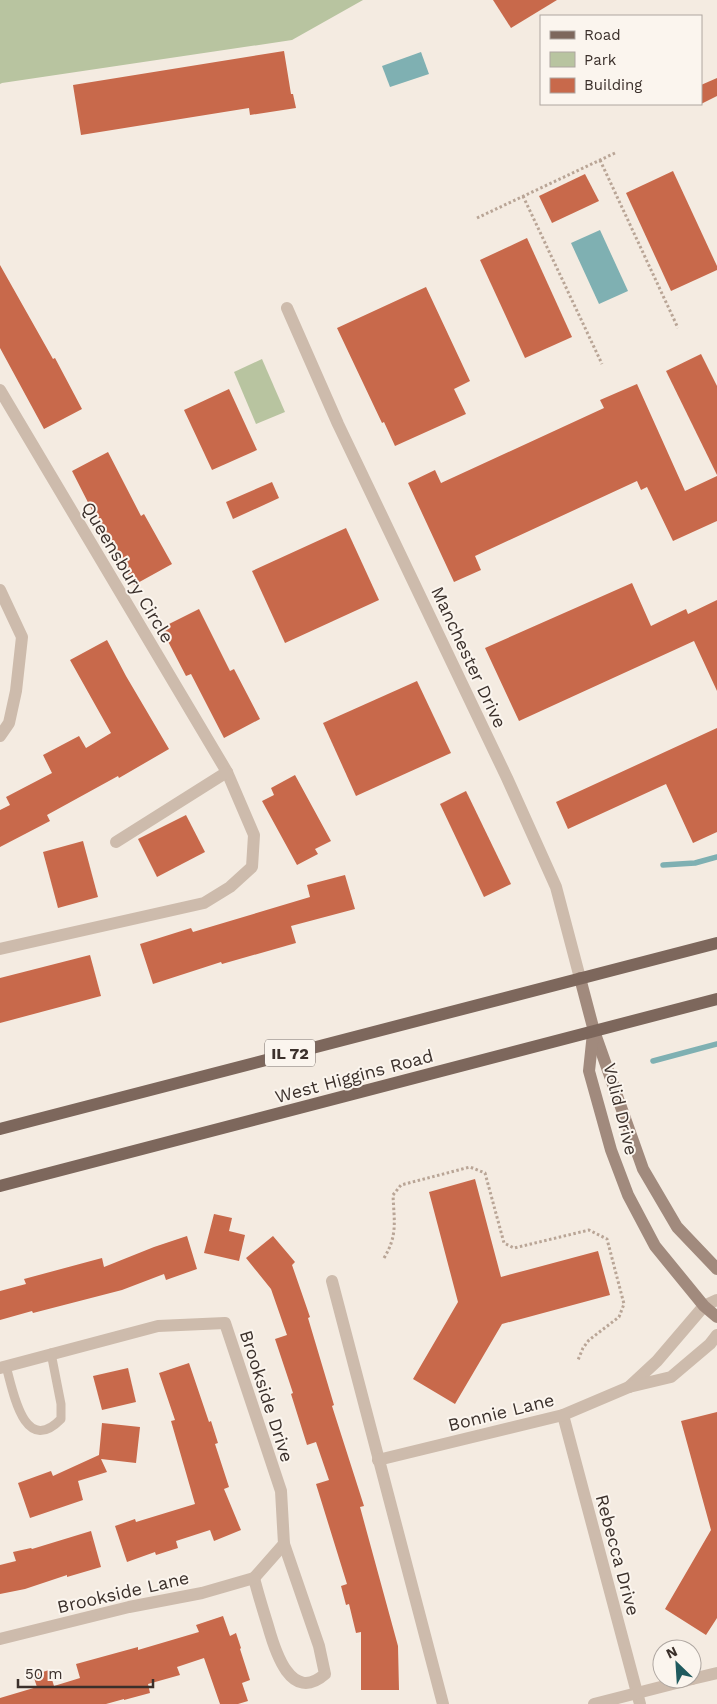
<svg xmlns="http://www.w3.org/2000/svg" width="717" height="1704" font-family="'Work Sans',sans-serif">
<rect width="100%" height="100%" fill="#f4ebe1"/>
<g fill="#b8c4a0">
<path d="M 0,0 L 363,0 L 292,40 L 2,83 L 0,84 Z"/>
<path d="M 262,359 L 285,412 L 256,424 L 234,372 Z"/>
</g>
<g fill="#7fb0b2">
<path d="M 421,52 L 429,74 L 390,87 L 382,66 Z"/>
<path d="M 600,230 L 628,291 L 599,304 L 571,243 Z"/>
</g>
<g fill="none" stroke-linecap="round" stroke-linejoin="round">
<g stroke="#7fb0b2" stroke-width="5.5">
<path d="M 663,865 L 695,863 L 717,857"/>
<path d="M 653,1061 L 717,1044"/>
</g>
</g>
<g fill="#c8694b">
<path d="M 493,0 L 557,0 L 511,28 Z"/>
<path d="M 284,51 L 291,94 L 293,94 L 296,108 L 250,115 L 249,108 L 81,135 L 73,85 Z"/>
<path d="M 717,78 L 717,96 L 701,104 L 701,85 Z"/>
<path d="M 673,171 L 717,266 L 717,270 L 671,291 L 626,193 Z"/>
<path d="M 585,174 L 599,201 L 552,223 L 539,196 Z"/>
<path d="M 527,238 L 572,337 L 525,358 L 480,260 Z"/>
<path d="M 0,265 L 53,359 L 55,358 L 82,409 L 44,429 L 0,348 Z"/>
<path d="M 426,287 L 470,381 L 454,389 L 466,414 L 395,446 L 384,422 L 382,423 L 337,328 Z"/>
<path d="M 701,354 L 717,386 L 717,475 L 666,371 Z"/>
<path d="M 637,384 L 685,491 L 717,476 L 717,521 L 673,541 L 647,487 L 641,490 L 637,481 L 475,556 L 481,570 L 454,582 L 408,483 L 435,470 L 441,483 L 604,408 L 600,400 Z"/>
<path d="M 229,389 L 257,450 L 212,470 L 184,410 Z"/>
<path d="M 108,452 L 141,516 L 144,514 L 172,564 L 134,585 L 98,517 L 96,518 L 72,471 Z"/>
<path d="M 272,482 L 279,498 L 233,519 L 226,502 Z"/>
<path d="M 346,528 L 379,600 L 285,643 L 252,571 Z"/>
<path d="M 632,583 L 651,626 L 686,609 L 688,614 L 717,600 L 717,691 L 694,641 L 519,721 L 485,648 Z"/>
<path d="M 199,609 L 230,671 L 234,669 L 260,719 L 224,738 L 191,674 L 186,676 L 161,628 Z"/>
<path d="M 107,640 L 126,676 L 169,749 L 119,778 L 118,776 L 47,815 L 50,821 L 0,847 L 0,810 L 10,805 L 6,797 L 52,773 L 43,755 L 79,736 L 86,748 L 111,733 L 70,660 Z"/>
<path d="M 417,681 L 451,753 L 356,796 L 323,723 Z"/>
<path d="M 717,728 L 717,832 L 693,843 L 666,784 L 568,829 L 556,802 Z"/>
<path d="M 295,775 L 331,841 L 315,849 L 318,854 L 297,865 L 262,801 L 274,795 L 271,788 Z"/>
<path d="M 466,791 L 511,884 L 484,897 L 440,804 Z"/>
<path d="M 186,815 L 205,852 L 157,877 L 138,839 Z"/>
<path d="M 83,841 L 98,897 L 58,908 L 43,852 Z"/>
<path d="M 345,875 L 355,909 L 291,926 L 296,943 L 222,964 L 221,962 L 153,984 L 140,944 L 191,928 L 193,932 L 310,897 L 307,885 Z"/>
<path d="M 90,955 L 101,996 L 0,1023 L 0,978 Z"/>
<path d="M 475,1179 L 501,1277 L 598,1251 L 610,1295 L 502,1324 L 455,1404 L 413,1379 L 458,1302 L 429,1192 Z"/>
<path d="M 214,1214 L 232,1218 L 229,1231 L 245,1235 L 239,1261 L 204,1253 Z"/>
<path d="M 187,1236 L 197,1269 L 166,1280 L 164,1274 L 122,1290 L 33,1313 L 32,1311 L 0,1320 L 0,1291 L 26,1284 L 24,1279 L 102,1258 L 104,1267 L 154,1247 Z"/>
<path d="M 273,1236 L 295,1262 L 292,1265 L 310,1317 L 308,1318 L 334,1405 L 332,1406 L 364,1506 L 360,1507 L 398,1646 L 399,1690 L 361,1690 L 361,1632 L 356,1633 L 349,1604 L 346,1605 L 341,1586 L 347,1584 L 316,1484 L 329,1480 L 316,1442 L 307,1445 L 291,1394 L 293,1393 L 275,1339 L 287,1335 L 271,1289 L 246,1258 Z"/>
<path d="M 189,1363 L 209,1422 L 211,1421 L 218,1443 L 215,1444 L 229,1487 L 224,1489 L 241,1530 L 214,1541 L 210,1530 L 176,1541 L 178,1548 L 156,1555 L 155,1552 L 127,1562 L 115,1526 L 135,1519 L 136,1522 L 195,1504 L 171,1421 L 175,1420 L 159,1373 Z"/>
<path d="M 128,1368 L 136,1402 L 102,1410 L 93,1376 Z"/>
<path d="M 717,1412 L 717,1618 L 706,1635 L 665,1609 L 711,1530 L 681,1421 Z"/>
<path d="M 102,1423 L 140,1427 L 136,1463 L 101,1459 L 107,1472 L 78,1481 L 83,1500 L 30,1518 L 18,1483 L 51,1471 L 53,1476 L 99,1455 Z"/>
<path d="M 91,1531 L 101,1567 L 67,1577 L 67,1575 L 25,1589 L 0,1594 L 0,1565 L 16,1561 L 13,1552 L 31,1548 L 32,1549 Z"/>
<path d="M 223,1616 L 230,1636 L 236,1633 L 241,1648 L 240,1649 L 250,1680 L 242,1683 L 248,1701 L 238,1704 L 220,1704 L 204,1658 L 177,1667 L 180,1675 L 148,1684 L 150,1693 L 124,1700 L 124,1699 L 106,1704 L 0,1704 L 0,1698 L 37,1687 L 33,1675 L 49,1670 L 54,1686 L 80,1678 L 76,1664 L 138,1647 L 138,1650 L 199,1632 L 196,1625 Z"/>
</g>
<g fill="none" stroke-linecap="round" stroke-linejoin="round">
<g stroke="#b9a596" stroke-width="3" stroke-dasharray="2.5 2.5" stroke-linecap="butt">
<path d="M 600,160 L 678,328"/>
<path d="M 523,196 L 602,364"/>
<path d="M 477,218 L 615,153"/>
<path d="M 384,1258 C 398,1235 394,1221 393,1195 L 401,1185 L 470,1167 L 485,1173 L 504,1243 L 514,1248 L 589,1230 L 607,1239 L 624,1304 L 619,1317 L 589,1340 L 583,1348 L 578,1360"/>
</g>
<path stroke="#cdbbac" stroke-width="9" d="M 6,1366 C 13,1391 24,1457 61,1419 L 61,1404 L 51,1353"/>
<g stroke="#cdbbac" stroke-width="12">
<path d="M 287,308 L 338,424 L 507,778 L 556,887 L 580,978"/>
<path d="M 0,390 L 227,772 L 254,835 L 252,867 L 230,887 L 204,903 L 0,949"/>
<path d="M 0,590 L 22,637 L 16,691 L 9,723 L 0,736"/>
<path d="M 116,842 L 227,772"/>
<path d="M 332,1281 L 443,1704"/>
<path d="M 0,1368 L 158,1326 L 225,1323 L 281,1491 L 284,1544 L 254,1578"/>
<path d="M 629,1387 L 657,1361 L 704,1306 L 717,1300"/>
<path d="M 563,1415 L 640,1704"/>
<path d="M 378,1460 L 563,1415 L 629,1387 L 671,1377 L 710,1344 L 717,1335"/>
<path d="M 254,1578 C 258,1594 263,1610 268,1626 C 275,1651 291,1704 325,1674 L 319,1646 L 284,1544"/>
<path d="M 0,1639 L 129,1607 L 202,1593 L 254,1578"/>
<path d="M 692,1679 L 717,1673"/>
<path d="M 594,1704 L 692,1679"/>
</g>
<g stroke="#a18a7d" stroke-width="12">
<path d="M 580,978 L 594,1031 L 643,1169 L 677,1227 L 717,1269"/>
<path d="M 593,1033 L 589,1071 L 611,1150 L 628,1195 L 655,1246 L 704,1306 L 717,1317"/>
</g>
<g stroke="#7d675c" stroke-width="12">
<path d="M 0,1129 L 717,943"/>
<path d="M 0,1186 L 717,999"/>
</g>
</g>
<g text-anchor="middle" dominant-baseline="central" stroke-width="4" stroke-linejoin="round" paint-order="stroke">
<rect fill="#fbf5ee" stroke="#756b66" stroke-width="1" x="265" y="1039.5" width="50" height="27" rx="4"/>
<g font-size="16" font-weight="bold" fill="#3b302b">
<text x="290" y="1053">IL 72</text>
</g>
<g font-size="18" fill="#3b302b" stroke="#fbf5ee">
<text transform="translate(128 572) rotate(59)">Queensbury Circle</text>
<text transform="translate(469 657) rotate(65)">Manchester Drive</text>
<text transform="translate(354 1076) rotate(-15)">West Higgins Road</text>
<text transform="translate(621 1109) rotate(76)">Volid Drive</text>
<text transform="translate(267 1396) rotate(72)">Brookside Drive</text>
<text transform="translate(501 1412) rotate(-14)">Bonnie Lane</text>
<text transform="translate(618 1555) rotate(75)">Rebecca Drive</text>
<text transform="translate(123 1592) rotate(-13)">Brookside Lane</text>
</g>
</g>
<rect x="540" y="15" width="162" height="90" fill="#fbf5ee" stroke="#aea6a0"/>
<rect x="550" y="31" width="25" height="8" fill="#7d675c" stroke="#aea6a0"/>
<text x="584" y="40" font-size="15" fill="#3b302b">Road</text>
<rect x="550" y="52" width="25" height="15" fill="#b8c4a0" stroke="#aea6a0"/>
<text x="584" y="65" font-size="15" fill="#3b302b">Park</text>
<rect x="550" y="78" width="25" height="15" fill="#c8694b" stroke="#aea6a0"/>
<text x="584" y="90" font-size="15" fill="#3b302b">Building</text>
<g transform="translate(677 1664) rotate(335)"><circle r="24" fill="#fbf5ee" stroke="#aea6a0"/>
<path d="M0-4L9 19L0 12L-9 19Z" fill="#1f5a5e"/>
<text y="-8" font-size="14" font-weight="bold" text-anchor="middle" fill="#3b302b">N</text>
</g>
<path d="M18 1679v8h135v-8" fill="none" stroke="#3b302b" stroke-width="2.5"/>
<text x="25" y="1679" font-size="15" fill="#3b302b" stroke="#fbf5ee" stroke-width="4" paint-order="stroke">50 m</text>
</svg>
